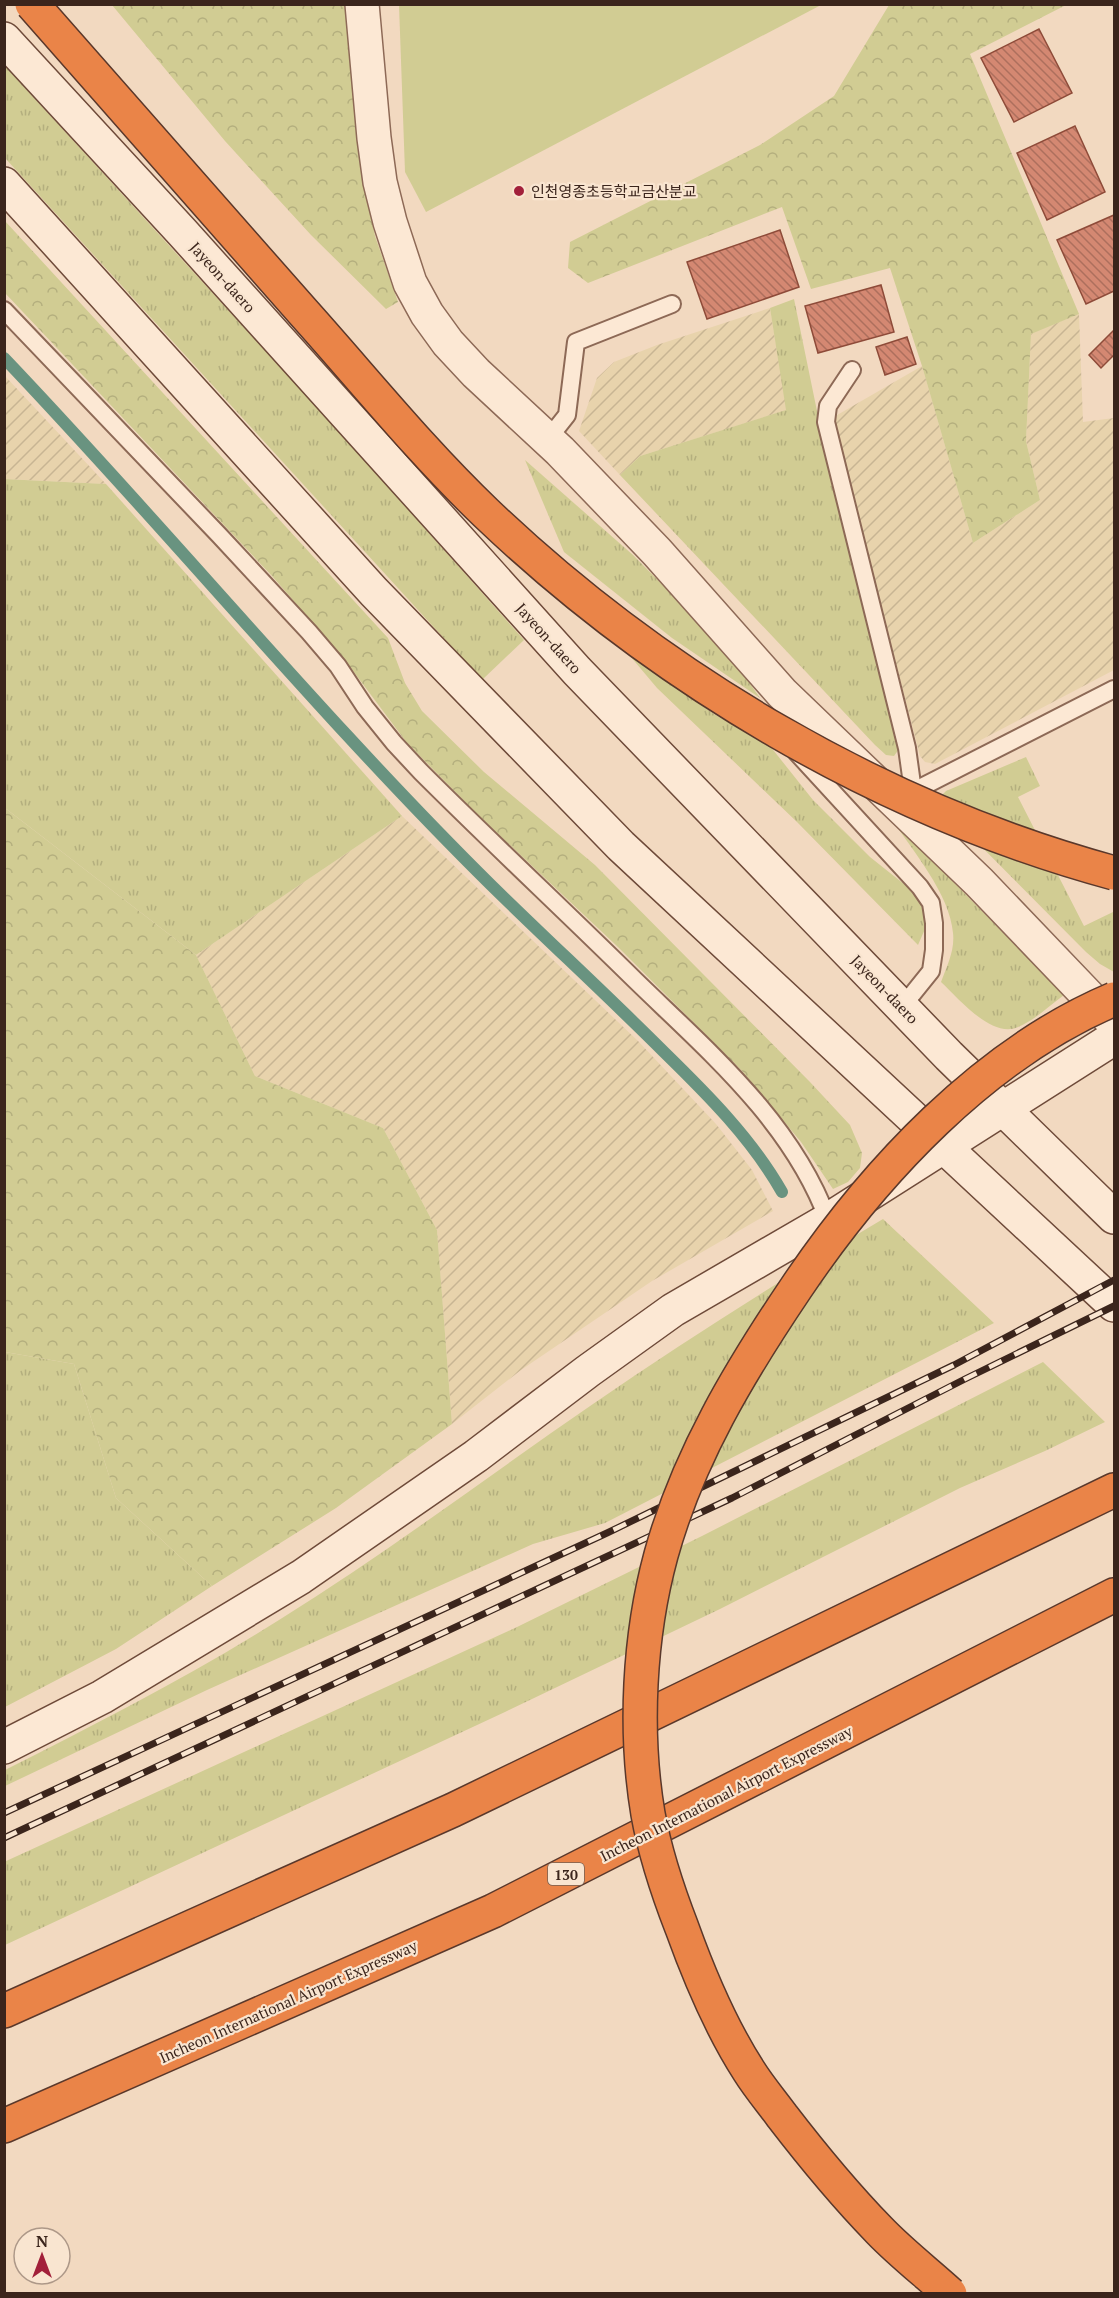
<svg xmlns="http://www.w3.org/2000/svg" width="1119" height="2298" font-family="'PT Serif','Noto Sans KR',serif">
<defs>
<pattern id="farmland-furrows" width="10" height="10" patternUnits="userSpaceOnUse" patternTransform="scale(1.5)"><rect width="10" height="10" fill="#e8d3ac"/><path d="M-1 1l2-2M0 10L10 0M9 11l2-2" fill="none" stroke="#c8b593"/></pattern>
<pattern id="grass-tufts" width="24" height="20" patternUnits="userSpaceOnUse" patternTransform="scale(1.5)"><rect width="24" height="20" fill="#d1cc93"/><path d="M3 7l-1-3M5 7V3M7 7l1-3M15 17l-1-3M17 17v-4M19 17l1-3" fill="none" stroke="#b4af7e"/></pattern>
<pattern id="forest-crowns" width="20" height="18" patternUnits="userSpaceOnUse" patternTransform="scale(1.5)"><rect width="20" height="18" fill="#d1cc93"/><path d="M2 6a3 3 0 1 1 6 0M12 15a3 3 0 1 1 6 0" fill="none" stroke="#b4af7e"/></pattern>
<pattern id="building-back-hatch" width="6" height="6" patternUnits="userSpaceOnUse" patternTransform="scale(1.5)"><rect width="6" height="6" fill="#d48872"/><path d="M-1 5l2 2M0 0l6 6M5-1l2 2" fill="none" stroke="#ad6f5d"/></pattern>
</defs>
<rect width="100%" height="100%" fill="#f2d9c0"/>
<g fill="url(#farmland-furrows)">
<path d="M 770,308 L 787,410 L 640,456 L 620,475 L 579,431 L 597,378 L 614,362 L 657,345 Z"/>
<path d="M 1079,314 L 1083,422 L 1114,418 L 1114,670 L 935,764 L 925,762 L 920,756 L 832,418 L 922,366 L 973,543 L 1040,500 L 1026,441 L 1031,333 Z"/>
<path d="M 5,376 L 106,484 L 5,479 Z"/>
<path d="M 402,816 L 638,1041 L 716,1124 L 752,1170 L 773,1211 L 652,1281 L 521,1370 L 452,1424 L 437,1230 L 383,1128 L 255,1076 L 196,955 Z"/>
</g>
<g fill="url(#grass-tufts)">
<path d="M 5,66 L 325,416 L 524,640 L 482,680 L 5,158 Z"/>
<path d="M 794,299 L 825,450 L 899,749 L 894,756 L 886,755 L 875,745 L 620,475 L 640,456 L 786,410 L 770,308 Z"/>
<path d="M 525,460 L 633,555 L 726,649 L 760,698 L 672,638 L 564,552 Z"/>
<path d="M 4,479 L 106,484 L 402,816 L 196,955 L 5,808 Z"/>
<path d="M 625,650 L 714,714 L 770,746 L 813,800 L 870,857 L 909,888 L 920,903 L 926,916 L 925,929 L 918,945 L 797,822 L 657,688 Z"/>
<path d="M 1026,757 L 1040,786 L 1018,797 L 1084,926 L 1113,912 L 1114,916 L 1114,972 L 1100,964 L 1086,952 L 944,809 L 941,796 L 946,791 Z"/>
<path d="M 891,818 L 1064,995 C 1049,1006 1035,1020 1018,1027 C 992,1039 958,998 941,982 C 947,966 955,950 953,933 C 950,894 912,850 891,818 Z"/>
<path d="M 883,1219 L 994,1323 L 605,1523 L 533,1544 L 207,1690 L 5,1786 L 5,1770 C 98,1723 190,1676 279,1620 C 387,1553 488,1476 593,1404 C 687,1339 784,1278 883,1219 Z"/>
<path d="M 5,1352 L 74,1364 L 116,1498 L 212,1586 L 116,1649 L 5,1707 Z"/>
<path d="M 1043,1362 L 1105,1422 L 1045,1451 L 960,1488 L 720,1609 L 505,1712 L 5,1945 L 4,1862 L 515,1628 L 702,1536 Z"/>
</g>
<g fill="url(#forest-crowns)">
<path d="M 112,5 L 344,5 L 349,24 L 357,143 L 375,236 L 398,302 L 386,309 L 311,235 L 225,141 Z"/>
<path d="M 889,5 L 1066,5 L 970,54 L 1079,314 L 1031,334 L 1026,441 L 1040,500 L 973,543 L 922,366 L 890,268 L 811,289 L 782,207 L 588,283 L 568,268 L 570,242 L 760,145 L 834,96 Z"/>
<path d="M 5,221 L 388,638 L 405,683 L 422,711 L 484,772 L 595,865 L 810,1082 L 850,1125 L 862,1153 L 860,1168 L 848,1182 L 833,1189 L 801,1142 L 742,1071 L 618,947 L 478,815 L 407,743 L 344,659 L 272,576 L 5,293 Z"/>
<path d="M 5,808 L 196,955 L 255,1076 L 383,1128 L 437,1230 L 452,1424 L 336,1508 L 212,1586 L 116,1498 L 74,1364 L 5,1352 Z"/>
</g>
<path fill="#d1cc93" d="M 399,5 L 399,4 L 821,5 L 426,212 L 405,172 Z"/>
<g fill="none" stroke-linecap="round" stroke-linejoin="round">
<path stroke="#699380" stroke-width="12" d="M 4,358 C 169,531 321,717 491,885 C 548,941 607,995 664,1052 C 707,1094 752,1139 782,1192"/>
</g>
<g fill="url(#building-back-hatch)" stroke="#8e4b39" stroke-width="1.5">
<path d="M 1039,29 L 1072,93 L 1014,122 L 981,58 Z"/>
<path d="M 1075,126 L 1105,192 L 1047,220 L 1017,153 Z"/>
<path d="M 1114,215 L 1114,291 L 1086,304 L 1057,240 Z"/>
<path d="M 780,230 L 799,287 L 707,319 L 687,262 Z"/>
<path d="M 881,285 L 894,332 L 818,353 L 805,306 Z"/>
<path d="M 1114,330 L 1114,355 L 1101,368 L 1089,355 Z"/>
<path d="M 907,337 L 916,364 L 885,375 L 876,347 Z"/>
</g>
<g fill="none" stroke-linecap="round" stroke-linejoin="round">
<defs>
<g id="lane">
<path d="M 4,310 L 219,535 L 309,632 L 338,666 L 365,707 L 394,743 L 421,772 C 492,843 565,911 636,981 C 709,1052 792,1122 828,1220"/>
<path d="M 852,370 L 828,406 L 826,422 L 907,748 L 913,791"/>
<path d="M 548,439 L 567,415 L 576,342 L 672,304"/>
<path d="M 796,752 L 920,887 L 931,903 L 934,923 L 934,950 L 931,971 L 902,1007"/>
<path d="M 906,795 L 1114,689"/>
</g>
<path id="street" d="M 362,4 L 374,138 L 380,182 L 390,222 L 410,283 L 427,314 L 448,343 L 476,373 L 560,451 L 657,552 L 782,693 L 979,882 L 1114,1023"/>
<g id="secondary">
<path d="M 4,39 L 182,232 L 577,671 L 949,1056 L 1114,1217"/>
<path d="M 4,184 L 374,592 L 621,846 L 1114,1305"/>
<path d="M 4,1747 L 102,1697 L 301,1577 L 476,1456 L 588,1371 L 673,1310 L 828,1220 L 1114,1038"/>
</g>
<g id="highway">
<path d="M 4,2011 L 453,1810 L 1114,1490"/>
<path d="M 4,2126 L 493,1911 L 1114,1595"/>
</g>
</defs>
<use href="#lane" stroke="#8d6956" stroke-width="20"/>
<use href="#street" stroke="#8d6956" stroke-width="36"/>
<use href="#secondary" stroke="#6e4a39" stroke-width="36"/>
<use href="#highway" stroke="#5a382b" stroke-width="36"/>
<use href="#lane" stroke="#fce8d4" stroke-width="16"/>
<use href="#street" stroke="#fce8d4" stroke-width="33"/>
<use href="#secondary" stroke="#fce8d4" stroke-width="33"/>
<use href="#highway" stroke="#ea8448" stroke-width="33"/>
<defs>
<g id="rail">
<path d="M 4,1813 L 607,1533 L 954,1365 L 1114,1280"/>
<path d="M 4,1838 L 732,1498 L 965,1379 L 1114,1306"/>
</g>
</defs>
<use href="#rail" stroke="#3b251c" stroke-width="7"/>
<use href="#rail" stroke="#f9e5d0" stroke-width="4.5" stroke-dasharray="14" stroke-linecap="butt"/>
<defs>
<g id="highway-bridge">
<path d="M 32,4 C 123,107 214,210 304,313 C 364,380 421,451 486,513 C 660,679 882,810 1114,873"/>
<path d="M 950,2294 C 927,2273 901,2253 879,2230 C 845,2195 812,2155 782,2116 C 771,2101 759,2087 749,2071 C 720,2026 700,1978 682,1928 C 668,1892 655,1853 648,1814 C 634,1731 639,1636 661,1555 C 688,1457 740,1371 796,1288 C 874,1172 984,1054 1114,999"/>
</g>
</defs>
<use href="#highway-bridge" stroke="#5a382b" stroke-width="36" stroke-linecap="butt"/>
<use href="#highway-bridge" stroke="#ea8448" stroke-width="33"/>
</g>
<circle fill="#a2203a" stroke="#f9e5d0" stroke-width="2" cx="519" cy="191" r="6"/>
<g text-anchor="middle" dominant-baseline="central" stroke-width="4.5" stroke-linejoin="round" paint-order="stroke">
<rect fill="#f9e5d0" stroke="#745f52" stroke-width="1.5" x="548" y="1863" width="36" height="22" rx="4.5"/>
<g font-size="14" font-weight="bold" fill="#3b251c">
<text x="566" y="1874">130</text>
</g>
<g font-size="15" fill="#3b251c" stroke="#f9e5d0" text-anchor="start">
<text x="531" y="191">인천영종초등학교금산분교</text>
</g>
<g font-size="15" fill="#3b251c" stroke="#f9e5d0">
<text transform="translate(223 277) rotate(48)">Jayeon-daero</text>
<text transform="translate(549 638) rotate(48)">Jayeon-daero</text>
<text transform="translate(885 989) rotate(46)">Jayeon-daero</text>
<text transform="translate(726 1793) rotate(-27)">Incheon International Airport Expressway</text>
<text transform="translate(288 2001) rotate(-24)">Incheon International Airport Expressway</text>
</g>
</g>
<rect width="1119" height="2298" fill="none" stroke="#3b251c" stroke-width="12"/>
<g transform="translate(42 2256)"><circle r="28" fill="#f9e5d0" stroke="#ad9888" stroke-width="1.5"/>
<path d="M0-4.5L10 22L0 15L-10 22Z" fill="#a2203a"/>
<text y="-9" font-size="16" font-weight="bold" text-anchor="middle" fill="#3b251c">N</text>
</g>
</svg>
